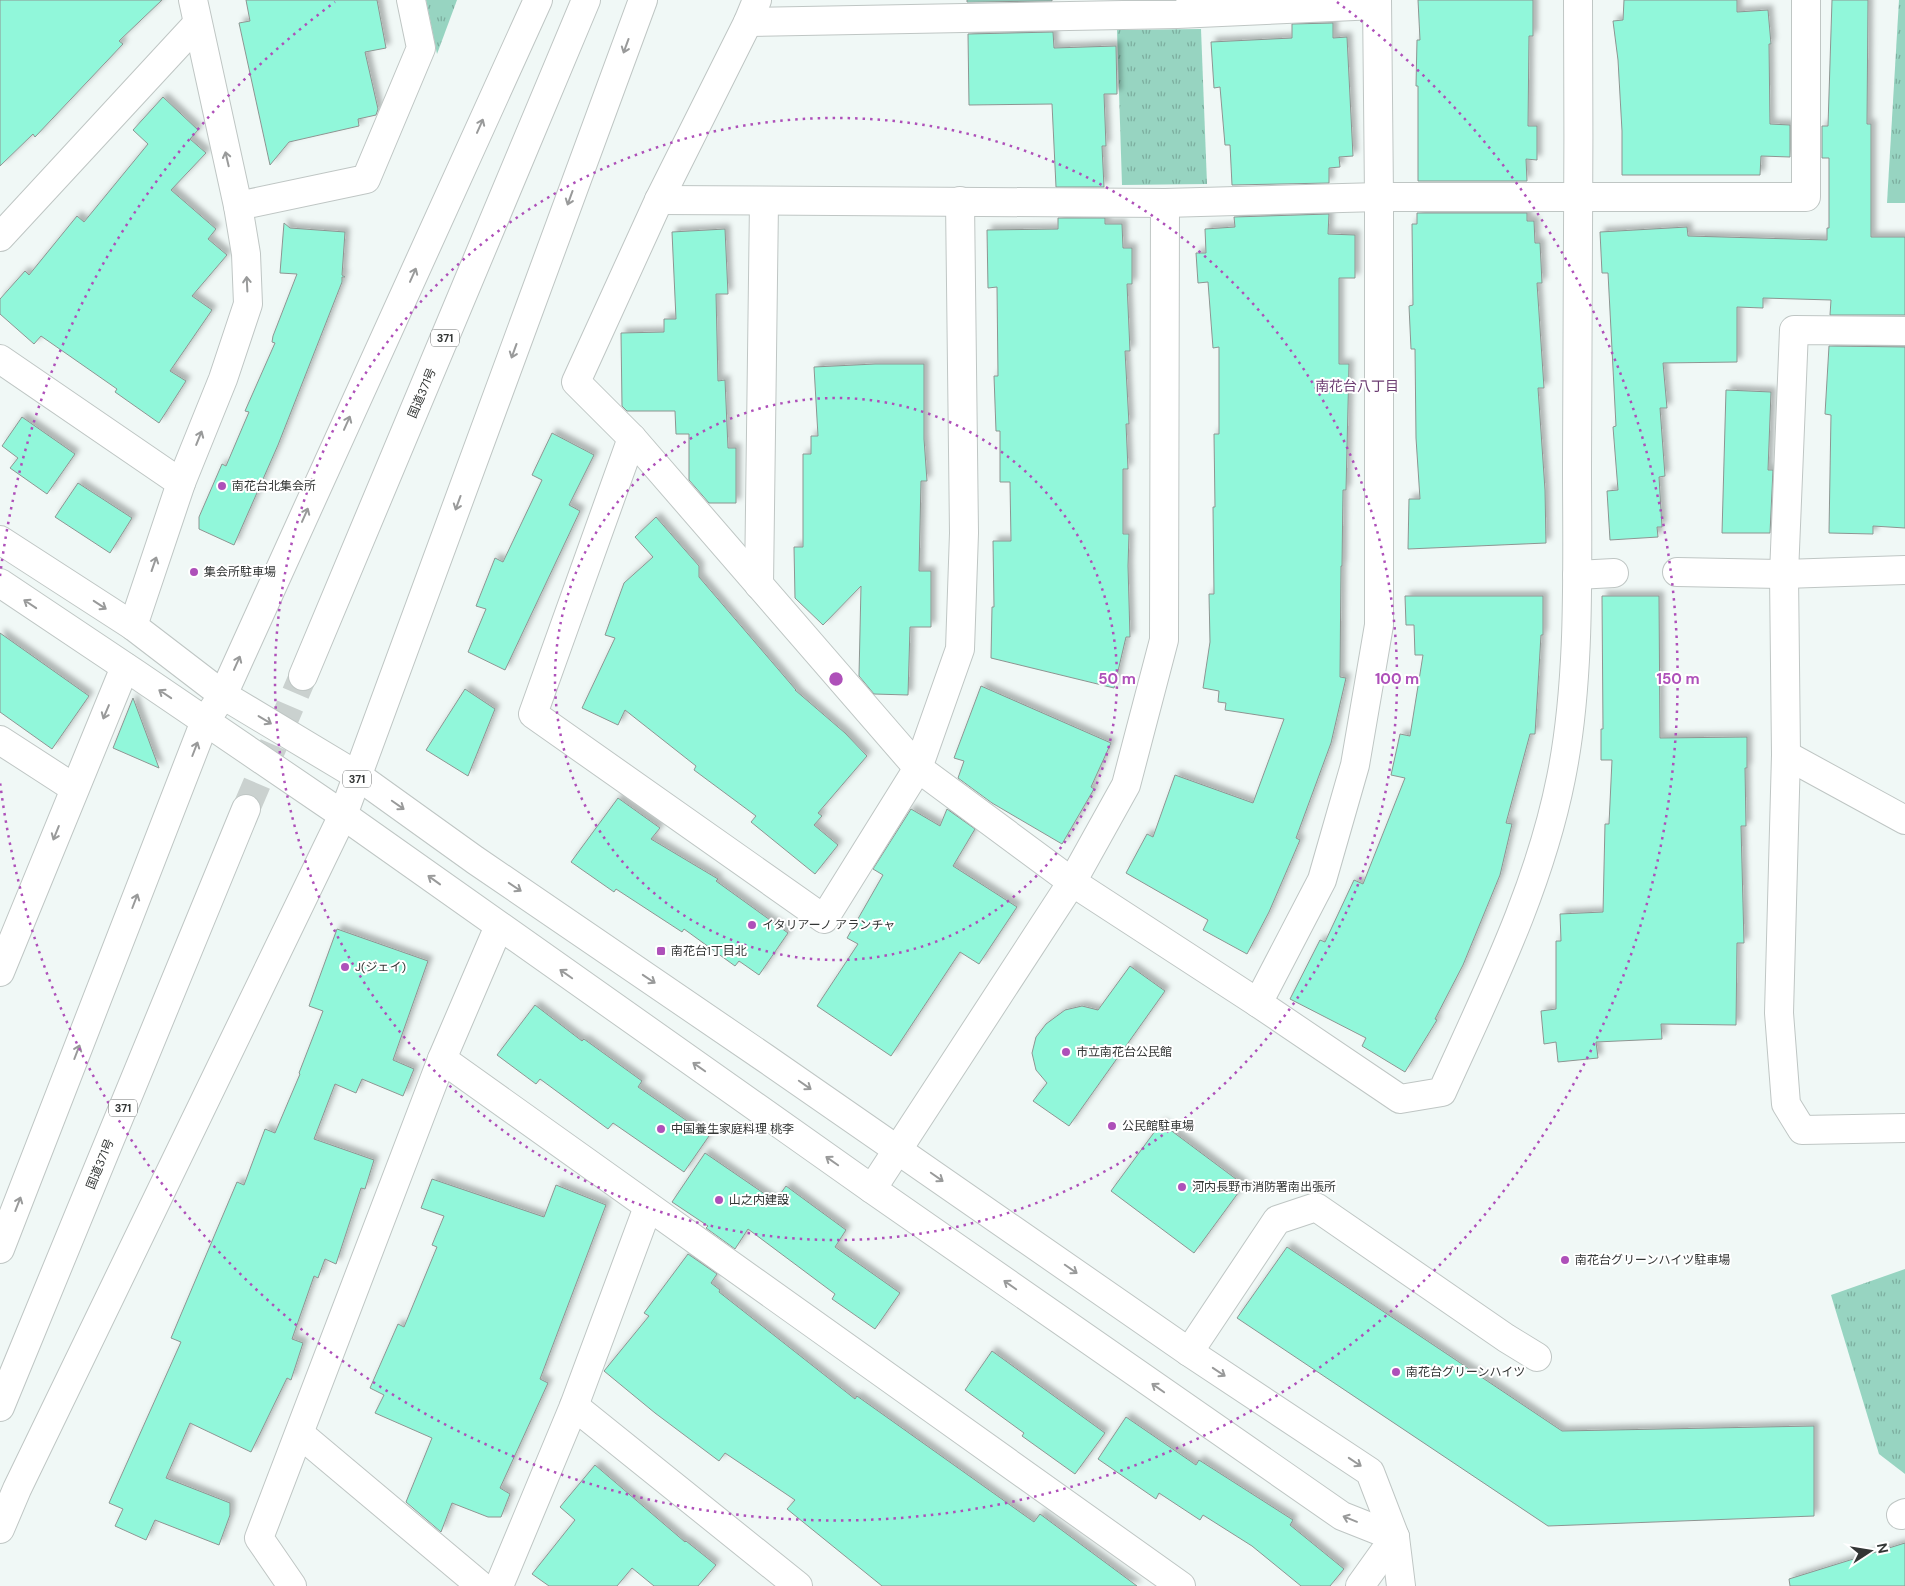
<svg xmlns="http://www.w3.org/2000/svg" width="1905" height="1586" font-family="'DM Sans','Noto Sans JP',sans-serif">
<defs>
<pattern id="park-tufts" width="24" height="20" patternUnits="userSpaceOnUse" patternTransform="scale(1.25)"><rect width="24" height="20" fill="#97d4c1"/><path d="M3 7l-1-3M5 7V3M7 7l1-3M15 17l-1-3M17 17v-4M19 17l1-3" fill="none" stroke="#7cad9e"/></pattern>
<filter id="shadow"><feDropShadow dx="4.5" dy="-4.5" stdDeviation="2.5" flood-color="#0004"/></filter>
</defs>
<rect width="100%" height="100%" fill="#f0f8f6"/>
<g fill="url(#park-tufts)">
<path d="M 426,0 L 457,0 L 437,54 Z"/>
<path d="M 1899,0 L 1905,0 L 1905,203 L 1887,203 Z"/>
<path d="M 1201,29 L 1207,184 L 1122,185 L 1117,30 Z"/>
<path d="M 1905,1269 L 1905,1474 L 1879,1454 L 1831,1295 Z"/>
</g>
<g fill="#91f7da" stroke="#8e9592" filter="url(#shadow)">
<path d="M 0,0 L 162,0 L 119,41 L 123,44 L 35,137 L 33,134 L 0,166 Z"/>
<path d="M 246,0 L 377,0 L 386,48 L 365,52 L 378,109 L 376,115 L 358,119 L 359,126 L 289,142 L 270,165 L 239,23 L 250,21 Z"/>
<path d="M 967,0 L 1052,0 L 1052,1 L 967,2 Z"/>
<path d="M 1418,0 L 1533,0 L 1533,36 L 1529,36 L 1528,126 L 1537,126 L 1537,160 L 1526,159 L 1527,181 L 1418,181 L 1418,86 L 1416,86 L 1417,40 L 1420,40 Z"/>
<path d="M 1624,0 L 1737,0 L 1737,12 L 1768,10 L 1771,44 L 1769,44 L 1770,124 L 1790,125 L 1790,157 L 1761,156 L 1760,175 L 1622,175 L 1622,131 L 1618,60 L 1613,21 L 1623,20 Z"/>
<path d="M 1832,0 L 1868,0 L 1867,124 L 1871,124 L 1871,237 L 1905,237 L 1905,315 L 1830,315 L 1831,300 L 1763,298 L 1763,308 L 1737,307 L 1737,362 L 1663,363 L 1667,408 L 1660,408 L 1665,476 L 1659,477 L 1662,527 L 1657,527 L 1658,537 L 1610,540 L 1607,491 L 1618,490 L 1613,427 L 1616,426 L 1608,273 L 1602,273 L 1600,232 L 1687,227 L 1688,236 L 1827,240 L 1827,228 L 1829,228 L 1829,158 L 1822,158 L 1822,126 L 1828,126 Z"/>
<path d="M 1333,23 L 1333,38 L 1347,37 L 1353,156 L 1339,157 L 1340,167 L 1329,168 L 1329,183 L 1232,185 L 1230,145 L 1225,145 L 1220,87 L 1214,88 L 1211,42 L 1292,38 L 1292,24 Z"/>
<path d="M 1053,32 L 1054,48 L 1116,46 L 1117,94 L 1104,94 L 1106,146 L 1102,146 L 1104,187 L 1056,187 L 1052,104 L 969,105 L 968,34 Z"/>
<path d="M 163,97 L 198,130 L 190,139 L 206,153 L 171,190 L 216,229 L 208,239 L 227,255 L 192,296 L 212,310 L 170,371 L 186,381 L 159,423 L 115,392 L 117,389 L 41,336 L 34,344 L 0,314 L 0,299 L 25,271 L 29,275 L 77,216 L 84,222 L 148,144 L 133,130 Z"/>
<path d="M 1417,213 L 1527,213 L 1527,221 L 1534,221 L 1535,243 L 1540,243 L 1542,283 L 1537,283 L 1544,388 L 1538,388 L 1545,490 L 1546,543 L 1408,549 L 1409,499 L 1420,499 L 1416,438 L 1415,349 L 1411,349 L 1409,306 L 1413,305 L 1412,224 L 1417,224 Z"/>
<path d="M 1329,214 L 1328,234 L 1355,235 L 1355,278 L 1339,278 L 1339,364 L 1349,364 L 1346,490 L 1343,490 L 1342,566 L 1341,566 L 1340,677 L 1346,678 L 1331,743 L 1296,838 L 1300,840 L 1269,912 L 1247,954 L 1203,930 L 1208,920 L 1126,873 L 1147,834 L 1153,837 L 1175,775 L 1253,803 L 1284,719 L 1225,710 L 1226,703 L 1218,702 L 1219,691 L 1203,688 L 1210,642 L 1209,594 L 1214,594 L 1213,507 L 1215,507 L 1214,434 L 1219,434 L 1219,347 L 1213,348 L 1208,282 L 1198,283 L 1196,253 L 1206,253 L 1205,229 L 1235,227 L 1234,217 Z"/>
<path d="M 1058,218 L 1105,218 L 1105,224 L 1122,224 L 1123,248 L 1132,248 L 1132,284 L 1127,284 L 1130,351 L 1125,351 L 1129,424 L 1126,424 L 1128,469 L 1123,469 L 1123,534 L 1129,534 L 1128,566 L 1130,637 L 1126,637 L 1114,688 L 991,658 L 992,607 L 994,607 L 993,541 L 1011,541 L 1010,482 L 1000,482 L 1000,431 L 996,431 L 994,376 L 998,376 L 997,287 L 988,288 L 987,230 L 1058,229 Z"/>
<path d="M 284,223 L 290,228 L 345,232 L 342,275 L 345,277 L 342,277 L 342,282 L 278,445 L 234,545 L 199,529 L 199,517 L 222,464 L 226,466 L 249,412 L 245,411 L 275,343 L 272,342 L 273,336 L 297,274 L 280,273 Z"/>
<path d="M 725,229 L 728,294 L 716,294 L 718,381 L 725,380 L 728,448 L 736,448 L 736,503 L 709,503 L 689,480 L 689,434 L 676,434 L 675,411 L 627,411 L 622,406 L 621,333 L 664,332 L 664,319 L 676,319 L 672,232 Z"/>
<path d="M 1829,346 L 1905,347 L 1905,528 L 1873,526 L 1873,534 L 1829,533 L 1831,415 L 1825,414 Z"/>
<path d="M 875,364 L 924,364 L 924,439 L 927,481 L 921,481 L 919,571 L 931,571 L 931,627 L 910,627 L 908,695 L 874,694 L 859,676 L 861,586 L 823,625 L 795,598 L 794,547 L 803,547 L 803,454 L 811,454 L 811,436 L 818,436 L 814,367 Z"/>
<path d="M 1726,390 L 1771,392 L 1768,470 L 1773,470 L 1770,533 L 1722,533 Z"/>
<path d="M 22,417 L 75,454 L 47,494 L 10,468 L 18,458 L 2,446 Z"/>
<path d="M 552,433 L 594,455 L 569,505 L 580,511 L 505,670 L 468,652 L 486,609 L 476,606 L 495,558 L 503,562 L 542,480 L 532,475 Z"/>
<path d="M 78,483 L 132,518 L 110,553 L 55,517 Z"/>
<path d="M 656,517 L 699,566 L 699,577 L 796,690 L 795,690 L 845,733 L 867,756 L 818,813 L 822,816 L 814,825 L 838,845 L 815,874 L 751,822 L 756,816 L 694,770 L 696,766 L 625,710 L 618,725 L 582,708 L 615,638 L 605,635 L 624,583 L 653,557 L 635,537 Z"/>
<path d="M 1405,596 L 1543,596 L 1543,635 L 1541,635 L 1535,734 L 1530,734 L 1506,823 L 1512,824 L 1500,875 L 1463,965 L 1435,1019 L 1437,1020 L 1405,1072 L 1362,1046 L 1366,1038 L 1290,999 L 1320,940 L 1325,942 L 1354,880 L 1363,884 L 1405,778 L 1391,775 L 1400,734 L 1410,736 L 1423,655 L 1415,655 L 1414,625 L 1406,625 Z"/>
<path d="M 1602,596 L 1659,596 L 1660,738 L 1747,737 L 1747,768 L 1745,768 L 1746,826 L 1741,826 L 1744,943 L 1737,943 L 1736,1025 L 1661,1024 L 1662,1039 L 1596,1042 L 1598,1058 L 1558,1062 L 1556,1042 L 1544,1044 L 1541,1011 L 1556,1009 L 1556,941 L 1561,941 L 1560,914 L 1603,912 L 1605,824 L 1609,824 L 1612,760 L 1601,760 L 1601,729 L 1603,729 Z"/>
<path d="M 0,633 L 89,696 L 52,749 L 0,712 Z"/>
<path d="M 981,686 L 1111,743 L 1091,787 L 1094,789 L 1062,844 L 992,803 L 958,778 L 964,761 L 954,758 Z"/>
<path d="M 465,689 L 495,709 L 468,776 L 426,750 Z"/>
<path d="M 133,698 L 159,768 L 113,748 Z"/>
<path d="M 618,798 L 660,828 L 651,839 L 718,879 L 716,881 L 788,933 L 759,975 L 739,961 L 735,966 L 684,929 L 682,932 L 616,889 L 614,892 L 571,862 Z"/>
<path d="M 911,809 L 940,826 L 947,809 L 975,829 L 953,866 L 1017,907 L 979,964 L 960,952 L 891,1056 L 817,1006 L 858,944 L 847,938 L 883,875 L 873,869 Z"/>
<path d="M 337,929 L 428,961 L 393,1060 L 414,1069 L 403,1096 L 362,1079 L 356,1093 L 335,1084 L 314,1139 L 374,1160 L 365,1189 L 361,1188 L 336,1264 L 325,1259 L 318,1278 L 314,1276 L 292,1339 L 303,1343 L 291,1380 L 287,1378 L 251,1452 L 190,1423 L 166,1478 L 230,1503 L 230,1515 L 219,1545 L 155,1520 L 146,1540 L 115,1526 L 123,1509 L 109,1503 L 181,1342 L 171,1338 L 237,1182 L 244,1185 L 265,1129 L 275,1133 L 300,1074 L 299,1073 L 323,1011 L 309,1006 Z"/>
<path d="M 1130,966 L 1165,991 L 1069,1126 L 1033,1101 L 1047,1083 L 1036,1070 L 1032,1053 L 1036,1037 L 1046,1024 L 1065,1010 L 1082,1006 L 1098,1010 Z"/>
<path d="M 535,1005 L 582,1041 L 584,1039 L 642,1081 L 638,1087 L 709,1136 L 684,1172 L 613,1123 L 608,1129 L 540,1079 L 536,1084 L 497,1055 Z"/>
<path d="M 1161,1123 L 1244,1185 L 1194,1253 L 1111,1191 Z"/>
<path d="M 705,1153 L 775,1201 L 786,1186 L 846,1230 L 835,1247 L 900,1293 L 875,1329 L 832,1299 L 835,1294 L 748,1229 L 735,1249 L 706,1228 L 708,1226 L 672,1202 Z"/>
<path d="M 432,1179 L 544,1217 L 556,1185 L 606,1205 L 540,1379 L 548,1383 L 500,1488 L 510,1494 L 501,1517 L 488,1517 L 452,1503 L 441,1532 L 406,1502 L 432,1438 L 375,1413 L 384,1395 L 370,1388 L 398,1324 L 404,1327 L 437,1247 L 432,1245 L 444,1216 L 421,1208 Z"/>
<path d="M 1287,1247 L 1562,1431 L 1814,1426 L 1814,1516 L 1548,1526 L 1237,1318 Z"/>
<path d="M 688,1254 L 717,1274 L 711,1283 L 720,1290 L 719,1292 L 855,1399 L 857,1396 L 1034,1522 L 1040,1514 L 1137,1586 L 882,1586 L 787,1509 L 795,1500 L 725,1453 L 719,1461 L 655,1413 L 604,1371 L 649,1316 L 644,1313 Z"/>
<path d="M 992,1351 L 1105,1433 L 1075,1474 L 1022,1436 L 1024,1433 L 965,1390 Z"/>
<path d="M 1126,1417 L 1196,1465 L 1199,1460 L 1293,1520 L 1290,1525 L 1344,1569 L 1330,1586 L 1301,1586 L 1252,1546 L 1203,1515 L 1200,1520 L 1159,1493 L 1156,1499 L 1098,1459 Z"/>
<path d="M 595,1465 L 685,1542 L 686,1541 L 716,1565 L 698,1586 L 654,1586 L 632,1568 L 617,1586 L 549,1586 L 532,1574 L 575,1520 L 560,1507 Z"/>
<path d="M 1905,1543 L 1905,1586 L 1790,1586 L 1789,1579 Z"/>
</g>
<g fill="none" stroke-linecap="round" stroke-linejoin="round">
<path stroke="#cad1cf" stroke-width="28" stroke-dasharray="28 14" stroke-linecap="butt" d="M 246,809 L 303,676"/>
<defs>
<g id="minor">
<path d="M 757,0 L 748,22 L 659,200 L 576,382 L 632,438 L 918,768 L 1072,882 L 1258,1003 L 1400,1099 L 1442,1092 C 1488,990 1539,889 1561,778 C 1581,679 1577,567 1577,465 C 1578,310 1579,155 1578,0"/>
<path d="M 748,22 L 1177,14 L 1377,5"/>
<path d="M 659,200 L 1165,203 L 1379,197 L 1806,197 L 1806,0"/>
<path d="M 238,206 L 366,179 L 421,48 L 411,0"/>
<path d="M 0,237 L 197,24"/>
<path d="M 1905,331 L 1794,330 L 1784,574 L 1786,755 L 1779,1013 L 1786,1104 L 1802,1130 L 1905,1128"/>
<path d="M 0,359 L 181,483"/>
<path d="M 632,438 L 533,714 L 824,919 L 918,768 L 960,649 L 964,533 L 960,201"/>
<path d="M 0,540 L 133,626 L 223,695 L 358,776 L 475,860 L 765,1058 L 1189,1352 L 1370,1472 L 1395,1537 L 1401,1586"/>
<path d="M 1677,572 L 1784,574 L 1905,570"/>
<path d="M 1577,575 L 1614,573"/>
<path d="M 0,583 L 136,674 L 343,815 L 872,1189 L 1342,1516 L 1395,1537"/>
<path d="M 759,585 L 764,202"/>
<path d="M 133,626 L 181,483 L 223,379 L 248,304 L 246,254 L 238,206 L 193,0"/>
<path d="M 0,740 L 74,788"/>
<path d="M 1786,755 L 1905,820"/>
<path d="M 0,972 L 125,667"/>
<path d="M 1258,1003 L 1322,880 L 1355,765 L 1379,625 L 1379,197 L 1377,0"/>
<path d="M 442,1059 L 1181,1586"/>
<path d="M 872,1189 L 1072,882 L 1126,785 L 1164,640 L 1165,203"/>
<path d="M 1189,1352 L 1277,1220 L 1316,1207 L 1506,1338 L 1537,1357"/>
<path d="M 574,1406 L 798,1586"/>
<path d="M 300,1434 L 481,1586"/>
<path d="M 1901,1515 L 1905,1513"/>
<path d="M 292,1586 L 259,1538 L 442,1059 L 499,926"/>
<path d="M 499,1586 L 574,1406 L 648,1207"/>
<path d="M 1360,1586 L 1395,1537"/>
</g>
<g id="highway">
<path d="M 303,676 L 586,0"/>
<path d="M 0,1249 L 205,721 L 223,695 L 538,0"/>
<path d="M 0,1407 L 246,809"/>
<path d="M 0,1529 L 17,1489 L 343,815 L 643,0"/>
</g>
</defs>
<use href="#minor" stroke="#bfc6c4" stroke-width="30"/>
<use href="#highway" stroke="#bfc6c4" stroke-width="30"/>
<use href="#minor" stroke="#fff" stroke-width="28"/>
<use href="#highway" stroke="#fff" stroke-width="28"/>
</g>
<defs><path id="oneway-shaft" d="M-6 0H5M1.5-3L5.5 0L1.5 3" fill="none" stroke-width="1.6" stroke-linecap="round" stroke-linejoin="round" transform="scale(1.25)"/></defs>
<g stroke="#999a9a">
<use href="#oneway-shaft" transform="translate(626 46) rotate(110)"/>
<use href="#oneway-shaft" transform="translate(480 126) rotate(-66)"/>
<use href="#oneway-shaft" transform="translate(227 159) rotate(-103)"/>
<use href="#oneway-shaft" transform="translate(570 198) rotate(110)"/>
<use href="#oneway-shaft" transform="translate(413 275) rotate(-66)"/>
<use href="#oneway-shaft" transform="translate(247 284) rotate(-93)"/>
<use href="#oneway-shaft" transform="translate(514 351) rotate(110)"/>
<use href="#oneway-shaft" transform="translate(347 423) rotate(-66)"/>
<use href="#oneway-shaft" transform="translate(199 438) rotate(-68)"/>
<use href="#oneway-shaft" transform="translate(458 503) rotate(110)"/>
<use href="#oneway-shaft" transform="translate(305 515) rotate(-66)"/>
<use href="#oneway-shaft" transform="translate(154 564) rotate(-71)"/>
<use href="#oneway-shaft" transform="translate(30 604) rotate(-146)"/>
<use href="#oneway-shaft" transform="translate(100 605) rotate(33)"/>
<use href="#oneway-shaft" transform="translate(237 663) rotate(-66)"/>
<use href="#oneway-shaft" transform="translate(165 694) rotate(-146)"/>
<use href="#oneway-shaft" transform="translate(106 712) rotate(113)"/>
<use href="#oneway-shaft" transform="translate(265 720) rotate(31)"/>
<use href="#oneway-shaft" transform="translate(195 749) rotate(-69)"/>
<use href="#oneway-shaft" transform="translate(398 805) rotate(35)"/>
<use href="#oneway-shaft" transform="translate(56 833) rotate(112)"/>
<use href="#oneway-shaft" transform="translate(434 880) rotate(-144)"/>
<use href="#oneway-shaft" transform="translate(515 887) rotate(34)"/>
<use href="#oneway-shaft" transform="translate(135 901) rotate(-69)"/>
<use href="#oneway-shaft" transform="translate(566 974) rotate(-145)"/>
<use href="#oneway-shaft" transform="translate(649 979) rotate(34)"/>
<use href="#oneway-shaft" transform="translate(77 1052) rotate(-69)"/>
<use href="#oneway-shaft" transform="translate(699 1067) rotate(-145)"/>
<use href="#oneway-shaft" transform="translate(805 1085) rotate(35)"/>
<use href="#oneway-shaft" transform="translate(832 1161) rotate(-145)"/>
<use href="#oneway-shaft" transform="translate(937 1177) rotate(35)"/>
<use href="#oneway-shaft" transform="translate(18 1204) rotate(-69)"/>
<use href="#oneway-shaft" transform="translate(1071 1269) rotate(35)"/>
<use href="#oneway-shaft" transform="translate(1010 1285) rotate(-145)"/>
<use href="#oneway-shaft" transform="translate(1219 1372) rotate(34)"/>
<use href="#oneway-shaft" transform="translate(1158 1388) rotate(-145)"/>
<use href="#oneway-shaft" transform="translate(1355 1462) rotate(34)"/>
<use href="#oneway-shaft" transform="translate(1350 1519) rotate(-158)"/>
</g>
<g fill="none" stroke="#ae50b9" stroke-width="2.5" stroke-dasharray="2.5 5">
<circle cx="836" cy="679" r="281"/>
<circle cx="836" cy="679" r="561"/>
<path d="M0 576A842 842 0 0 1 335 2M1337 2A842 842 0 1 1 0 782"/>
</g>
<g fill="#ae50b9" stroke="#fff" stroke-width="2">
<circle cx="222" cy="486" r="5"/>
<circle cx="194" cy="572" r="5"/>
<circle cx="752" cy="925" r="5"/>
<rect x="656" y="946" width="10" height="10" rx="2.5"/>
<circle cx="345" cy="967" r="5"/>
<circle cx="1066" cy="1052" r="5"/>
<circle cx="1112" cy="1126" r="5"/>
<circle cx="661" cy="1129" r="5"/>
<circle cx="1182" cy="1187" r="5"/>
<circle cx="719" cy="1200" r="5"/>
<circle cx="1565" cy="1260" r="5"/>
<circle cx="1396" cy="1372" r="5"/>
</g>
<g text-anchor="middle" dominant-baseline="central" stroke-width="4" stroke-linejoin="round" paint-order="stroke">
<g fill="#fff" stroke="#707272" stroke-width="1">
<rect x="431" y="329.5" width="28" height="17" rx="4"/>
<rect x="343" y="770.5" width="28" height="17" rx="4"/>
<rect x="109" y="1099.5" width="28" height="17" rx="4"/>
</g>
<g font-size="11" font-weight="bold" fill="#333635">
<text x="445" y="338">371</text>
<text x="357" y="779">371</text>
<text x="123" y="1108">371</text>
</g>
<g font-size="12" fill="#333635" stroke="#fff">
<text transform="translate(422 393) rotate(-67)">国道371号</text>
<text transform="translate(100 1164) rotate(-68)">国道371号</text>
</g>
<g font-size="12" fill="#333635" stroke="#fff" text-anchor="start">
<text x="232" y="486">南花台北集会所</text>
<text x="204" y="572">集会所駐車場</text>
<text x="762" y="925">イタリアーノ アランチャ</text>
<text x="671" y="951">南花台1丁目北</text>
<text x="355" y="967">J(ジェイ)</text>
<text x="1076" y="1052">市立南花台公民館</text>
<text x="1122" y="1126">公民館駐車場</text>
<text x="671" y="1129">中国養生家庭料理 桃李</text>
<text x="1192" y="1187">河内長野市消防署南出張所</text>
<text x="729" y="1200">山之内建設</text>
<text x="1575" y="1260">南花台グリーンハイツ駐車場</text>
<text x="1406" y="1372">南花台グリーンハイツ</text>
</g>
<g font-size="14" fill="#6c3d72" stroke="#fff">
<text x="1357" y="386">南花台八丁目</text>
</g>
</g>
<circle cx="836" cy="679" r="8" fill="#ae50b9" stroke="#fff" stroke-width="2.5"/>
<g font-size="15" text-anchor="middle" font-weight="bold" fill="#ae50b9" stroke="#fff" stroke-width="4" stroke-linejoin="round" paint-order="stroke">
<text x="1117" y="684">50 m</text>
<text x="1397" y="684">100 m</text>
<text x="1678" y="684">150 m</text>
</g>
<g transform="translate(1870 1551) rotate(78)" stroke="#ffffff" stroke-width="4" paint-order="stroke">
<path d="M0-4L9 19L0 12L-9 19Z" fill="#333635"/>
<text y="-8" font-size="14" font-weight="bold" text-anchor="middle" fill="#333635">N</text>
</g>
</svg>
